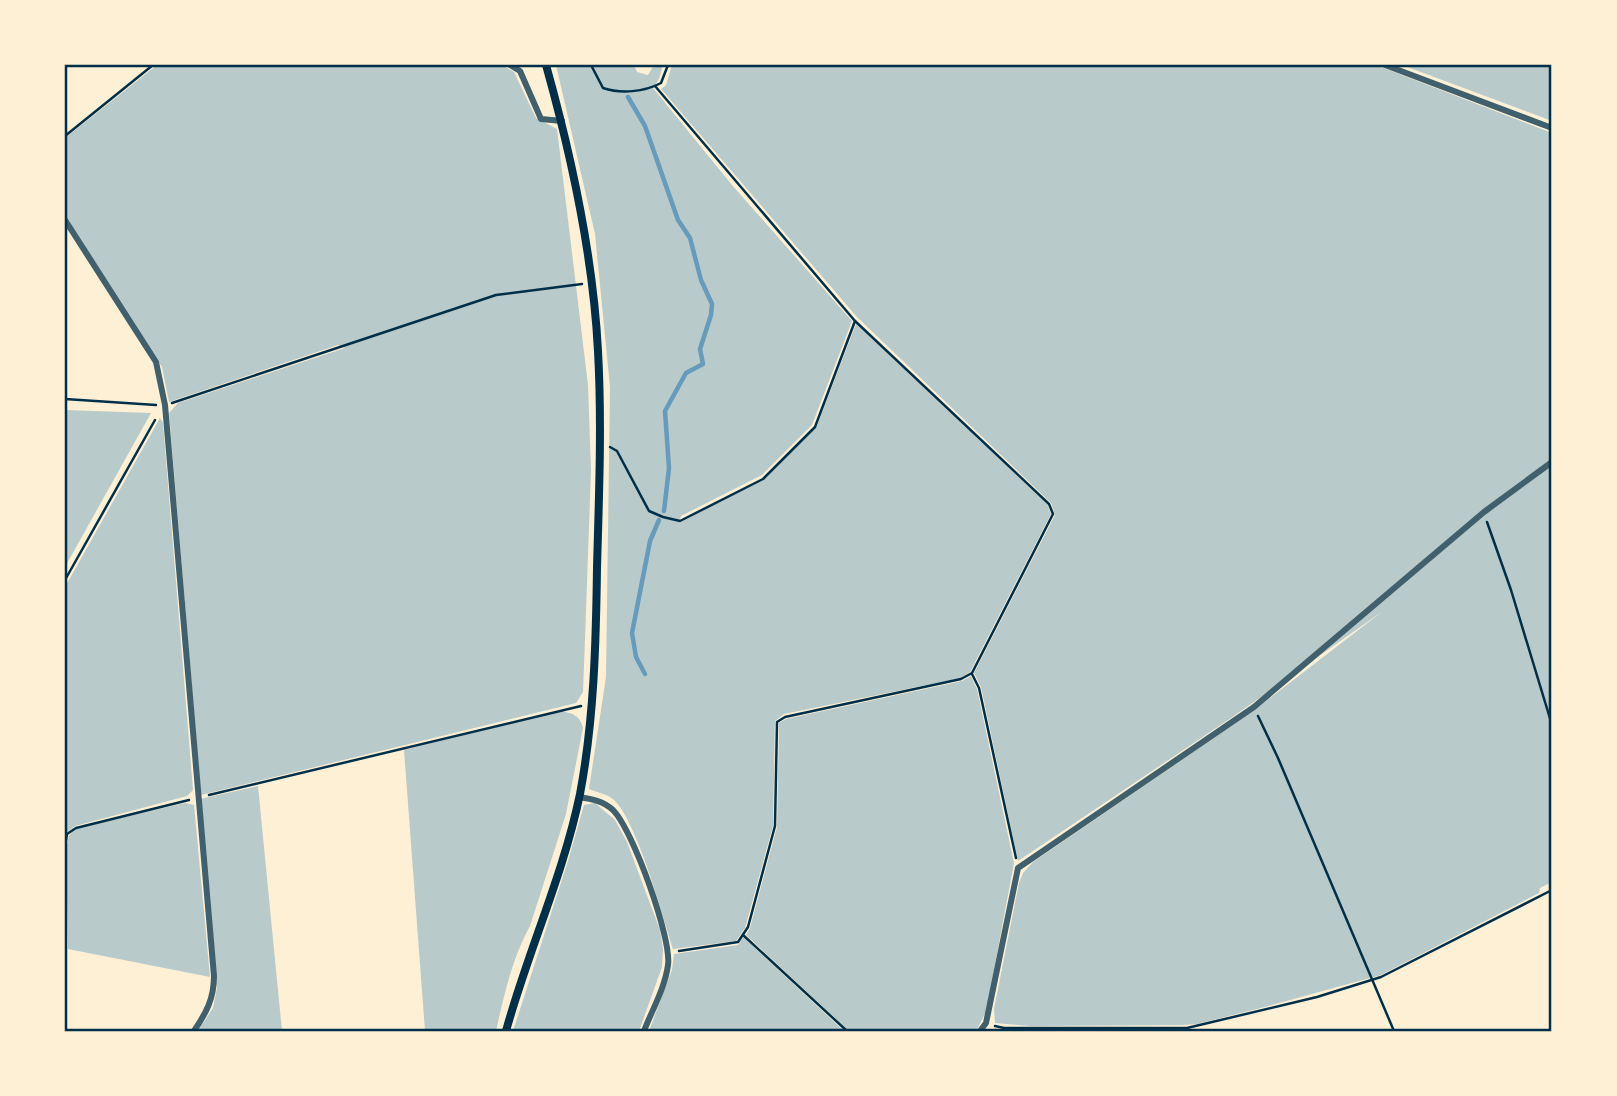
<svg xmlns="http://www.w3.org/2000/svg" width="1617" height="1096" font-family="'Space Grotesk',sans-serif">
<rect width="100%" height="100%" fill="#fdf0d5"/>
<g fill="#b9caca">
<path d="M 157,65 L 502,65 L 514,72 L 536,118 L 557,129 L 588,385 L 591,470 L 585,639 L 583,692 L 576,703 L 201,795 L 169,413 L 178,403 L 345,348 L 338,345 L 169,402 L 162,367 L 65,217 L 65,138 Z"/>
<path d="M 556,65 L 634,65 L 637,72 L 648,75 L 654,65 L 663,65 L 659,79 L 653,88 L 732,185 L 852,321 L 812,425 L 762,475 L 681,516 L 679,523 L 765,479 L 817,426 L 856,324 L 1047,504 L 1051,514 L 970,672 L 961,678 L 784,714 L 775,721 L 773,826 L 745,928 L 736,941 L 673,949 C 663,916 637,822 614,800 C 609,795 596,792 589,789 L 606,677 L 610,387 L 595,234 Z"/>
<path d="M 672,65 L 1376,65 L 1552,133 L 1552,882 L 1540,888 L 1539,893 L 1381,975 L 1257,1009 L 1197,1024 L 1182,1025 L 1030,1026 L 995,1023 L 994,1009 L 1019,883 L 1023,873 L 1033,862 L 1253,711 L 1383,611 L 1231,718 L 1018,861 L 981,687 L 974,673 L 1055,515 L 1051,503 L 857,317 L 661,89 L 666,85 Z"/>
<path d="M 1402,65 L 1552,65 L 1552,121 Z"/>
<path d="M 65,410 L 151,413 L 65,567 Z"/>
<path d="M 160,418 L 163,423 L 193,790 L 187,796 L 75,826 L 67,832 L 65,837 L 65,587 Z"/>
<path d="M 971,676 L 977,689 L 1014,863 L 986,1012 L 976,1031 L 849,1031 L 746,935 L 750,928 L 777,827 L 779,723 L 786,719 L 962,681 Z"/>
<path d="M 560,711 C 572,713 580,715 583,728 L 566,814 L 530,926 C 512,959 504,995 496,1031 L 425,1031 L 404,750 Z"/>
<path d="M 258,786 L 282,1031 L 198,1031 L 213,1008 L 217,988 L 200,799 Z"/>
<path d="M 185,803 L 194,805 L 210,977 L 68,949 L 66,850 L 69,835 L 78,828 Z"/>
<path d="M 595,803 L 615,820 L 627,842 L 660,930 L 663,949 L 662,967 L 639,1031 L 513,1031 L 568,861 L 584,805 Z"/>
<path d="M 743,937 L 844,1031 L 649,1031 L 672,970 L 674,954 L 738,945 Z"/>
</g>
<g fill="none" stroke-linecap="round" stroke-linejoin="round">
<g stroke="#669bbc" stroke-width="4.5">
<path d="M 628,97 L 645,126 L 678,220 L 690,238 L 701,280 L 712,304 L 711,315 L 700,349 L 703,364 L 686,373 L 665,411 L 669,468 L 664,511"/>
<path d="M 645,674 L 636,657 L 632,633 L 650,541 L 659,520"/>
</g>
<g stroke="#003049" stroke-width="2.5">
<path d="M 591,65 L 603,88 C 621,94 644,92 661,83 L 668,65"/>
<path d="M 655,86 L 855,321 L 1049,504 L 1053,514 L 972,673 L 961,679 L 785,717 L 777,722 L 775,826 L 748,927 L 738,942 L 679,951"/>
<path d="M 65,136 L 153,65"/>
<path d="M 65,399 L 156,405"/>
<path d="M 172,403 L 496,295 L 582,284"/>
<path d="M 610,447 L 617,451 L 649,511 L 663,517 L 680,521 L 763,479 L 815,427 L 855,321"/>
<path d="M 1487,522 L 1511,590 L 1552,725"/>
<path d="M 65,580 L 155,420"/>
<path d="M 972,674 L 979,688 L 1016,858"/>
<path d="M 1258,716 L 1278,758 L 1394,1031"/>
<path d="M 209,795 L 581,706"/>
<path d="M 65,846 L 67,834 L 76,828 L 189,800"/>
<path d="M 743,935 L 847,1031"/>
<path d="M 65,943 L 65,948"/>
<path d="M 995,1026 L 1004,1028 L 1187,1028 L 1317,997 L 1381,977 L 1552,890"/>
</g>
<g stroke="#3f606c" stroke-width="6">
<path d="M 510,65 L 520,71 L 541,119 L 562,121"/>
<path d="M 1385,65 L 1552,128"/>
<path d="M 65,220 L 156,362 L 165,405 L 214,976 C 214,999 206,1013 194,1031"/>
<path d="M 579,797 C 592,799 603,801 613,810 C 633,830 672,939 668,965 C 665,988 652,1010 644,1031"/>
<path d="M 980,1031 L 986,1023 L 1018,868 L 1254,707 L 1484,512 L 1552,462"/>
</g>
<path stroke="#003049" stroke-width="8" d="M 506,1031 C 528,951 563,876 580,794 C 594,720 596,643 597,568 C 599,495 602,423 598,351 C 593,254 572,158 546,65"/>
</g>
<rect width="1617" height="1096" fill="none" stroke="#fdf0d5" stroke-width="133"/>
<rect x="66" y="66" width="1484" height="964" fill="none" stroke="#003049" stroke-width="2.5"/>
</svg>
